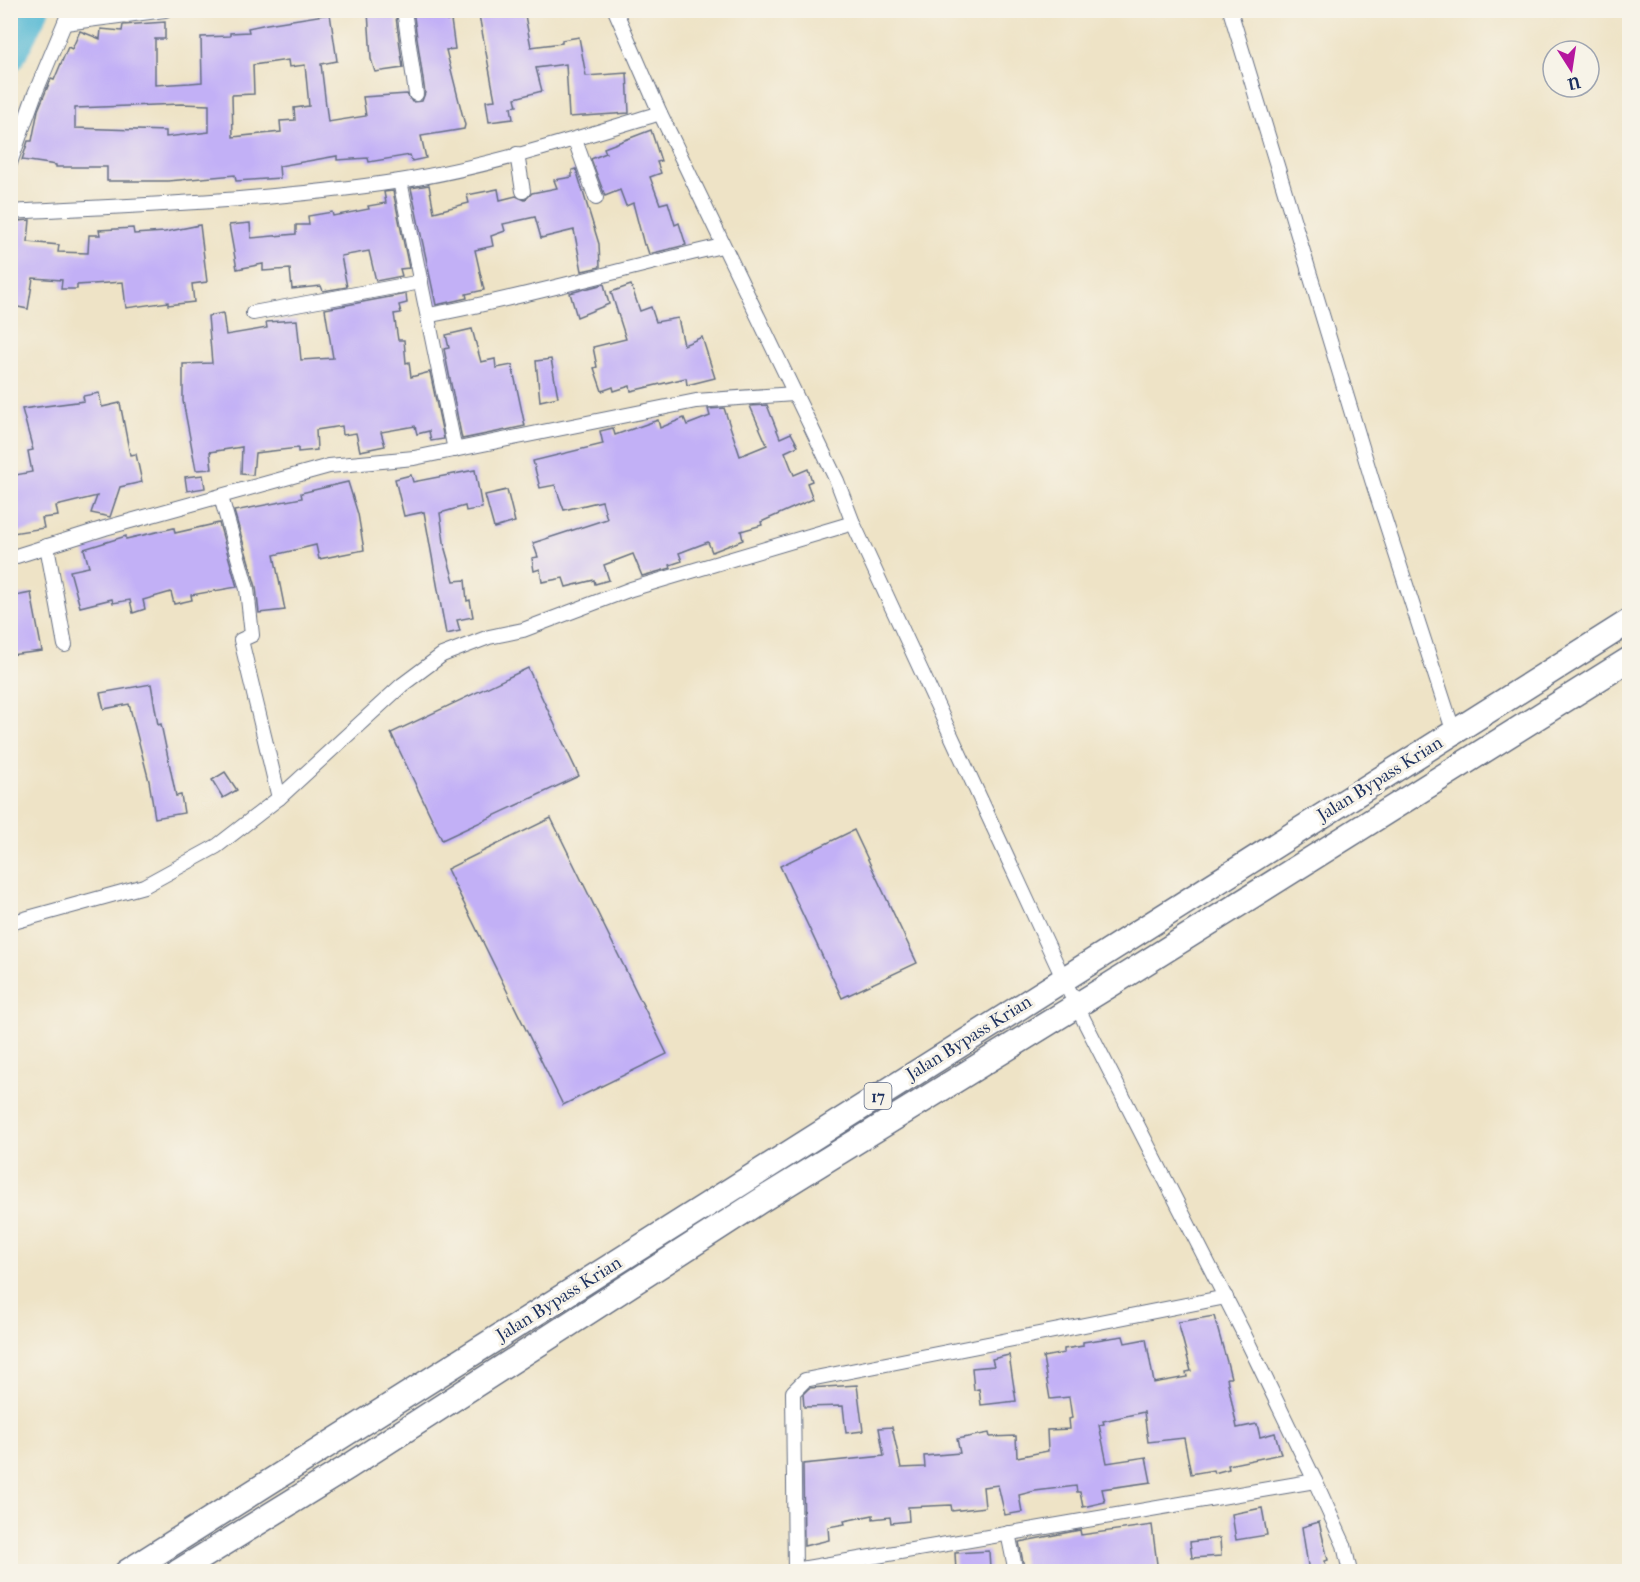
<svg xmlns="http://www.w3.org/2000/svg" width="1640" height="1582" font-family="'IM FELL French Canon',serif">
<rect width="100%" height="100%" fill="#f7f3e8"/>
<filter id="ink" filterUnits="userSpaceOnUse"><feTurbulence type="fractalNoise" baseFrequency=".0167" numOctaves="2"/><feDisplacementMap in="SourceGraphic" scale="12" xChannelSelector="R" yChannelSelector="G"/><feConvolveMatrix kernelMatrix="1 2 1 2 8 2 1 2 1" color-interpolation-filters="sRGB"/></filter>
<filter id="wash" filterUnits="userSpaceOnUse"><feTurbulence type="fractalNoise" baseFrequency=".008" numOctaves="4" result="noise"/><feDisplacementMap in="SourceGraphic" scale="24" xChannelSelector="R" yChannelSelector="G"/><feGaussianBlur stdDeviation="1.35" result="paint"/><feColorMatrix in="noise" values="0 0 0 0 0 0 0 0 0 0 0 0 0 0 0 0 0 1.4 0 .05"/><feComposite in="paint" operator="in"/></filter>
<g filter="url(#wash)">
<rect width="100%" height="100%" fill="#eee3c6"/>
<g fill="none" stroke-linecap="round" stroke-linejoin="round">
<path stroke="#56b9d4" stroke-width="30" d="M 10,57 L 34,10"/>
</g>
<g id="blocks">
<g fill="#c2b0f6" fill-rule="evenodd">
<path d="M 388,10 L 395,10 L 403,68 L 375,72 L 371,59 L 368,12 Z"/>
<path d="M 413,10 L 445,10 L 447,21 L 451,20 L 455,49 L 446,50 L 465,125 L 464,129 L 421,136 L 426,158 L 412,161 L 410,155 L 369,162 L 368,158 L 337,160 L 337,156 L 279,166 L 280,178 L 236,181 L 235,175 L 168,181 L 107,181 L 107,167 L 56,167 L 56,165 L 22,160 L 28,141 L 32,141 L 38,110 L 51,79 L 54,80 L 68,47 L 72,49 L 80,31 L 100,39 L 101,29 L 122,31 L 123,25 L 165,22 L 165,39 L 155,39 L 155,85 L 190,83 L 202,82 L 201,37 L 230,36 L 230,33 L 249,32 L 248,28 L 267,24 L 330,14 L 337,61 L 321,64 L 328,122 L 366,116 L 363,97 L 407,94 L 412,102 L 422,101 L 425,93 ZM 288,60 L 289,67 L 305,65 L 309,106 L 294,108 L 295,120 L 280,121 L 281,132 L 233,137 L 232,95 L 254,94 L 253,65 ZM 181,104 L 209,105 L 209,132 L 166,137 L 166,131 L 75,128 L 75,108 Z"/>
<path d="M 478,10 L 524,10 L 531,47 L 562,43 L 562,40 L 579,37 L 586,76 L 627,73 L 629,113 L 569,117 L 566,64 L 536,68 L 542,91 L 515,98 L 517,106 L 511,107 L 513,119 L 489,122 L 486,101 L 495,100 Z"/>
<path d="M 651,130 L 661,161 L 657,162 L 661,173 L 650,177 L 660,204 L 668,202 L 675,225 L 679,223 L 686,245 L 649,254 L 646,245 L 644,245 L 633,203 L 626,206 L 620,190 L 605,196 L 591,159 L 606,153 L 604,148 Z"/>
<path d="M 576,169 L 599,244 L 600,267 L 582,271 L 574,230 L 541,238 L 535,217 L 503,224 L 505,231 L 491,236 L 493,246 L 475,250 L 484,290 L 466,294 L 467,298 L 436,305 L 411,188 L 429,185 L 434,212 L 469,203 L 467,195 L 498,189 L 500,200 L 516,196 L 525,200 L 532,193 L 557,188 L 554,180 L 572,177 L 572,170 Z"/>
<path d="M 393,191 L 409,268 L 400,269 L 402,276 L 376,281 L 369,251 L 341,256 L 347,287 L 323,291 L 321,286 L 292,289 L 290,269 L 263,271 L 263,264 L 237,269 L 229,225 L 250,223 L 251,238 L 296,234 L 296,225 L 309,225 L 308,216 L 332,212 L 333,216 L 369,209 L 368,206 L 386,203 L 384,192 Z"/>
<path d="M 30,220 L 28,242 L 59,245 L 58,252 L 88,253 L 89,235 L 100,235 L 99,230 L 133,228 L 134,234 L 165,232 L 200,225 L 207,282 L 192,284 L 194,302 L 168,305 L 168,302 L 126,308 L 123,282 L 77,285 L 77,289 L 61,289 L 62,280 L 33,278 L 28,309 L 13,306 L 16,289 L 11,288 L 12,246 L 18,221 Z"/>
<path d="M 604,284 L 609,304 L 577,317 L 570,293 Z"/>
<path d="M 631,285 L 640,311 L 651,307 L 656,322 L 678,318 L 684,345 L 702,337 L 715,378 L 687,385 L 686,378 L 631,391 L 630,386 L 614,391 L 613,387 L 602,391 L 594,368 L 597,367 L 593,347 L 626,339 L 611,292 Z"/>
<path d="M 406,294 L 407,303 L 399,305 L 401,313 L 394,314 L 398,340 L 404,340 L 406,363 L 409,362 L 411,377 L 430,372 L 444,439 L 431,441 L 429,431 L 417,434 L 415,426 L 381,432 L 385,446 L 360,451 L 356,433 L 343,435 L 342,426 L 316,430 L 317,450 L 298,452 L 298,448 L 255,453 L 253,475 L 241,474 L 242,447 L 210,452 L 212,469 L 196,470 L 183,401 L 183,364 L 212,363 L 208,316 L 223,313 L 226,335 L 267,328 L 266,322 L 297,320 L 301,360 L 333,358 L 325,309 Z"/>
<path d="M 472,329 L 481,362 L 495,359 L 496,368 L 512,365 L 525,426 L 462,439 L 444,349 L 449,348 L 446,335 Z"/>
<path d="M 551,359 L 558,397 L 540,401 L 536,361 Z"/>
<path d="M 99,393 L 102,407 L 120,403 L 130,455 L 136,454 L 142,482 L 120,487 L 110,517 L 91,513 L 97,496 L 56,506 L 58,516 L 42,518 L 44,528 L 13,533 L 10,476 L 32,472 L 28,451 L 33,450 L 22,409 L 84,401 L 83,396 Z"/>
<path d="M 767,405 L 780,438 L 791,433 L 798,446 L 785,452 L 794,475 L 808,469 L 812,481 L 807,483 L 813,499 L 761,522 L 762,525 L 741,531 L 743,540 L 712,552 L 708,542 L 679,553 L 682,561 L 670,565 L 671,568 L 642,576 L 633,554 L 604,565 L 609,580 L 595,584 L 594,580 L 566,587 L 563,578 L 542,582 L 540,569 L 534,571 L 532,558 L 538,557 L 533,543 L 607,519 L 602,501 L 564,510 L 555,485 L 540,488 L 533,461 L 603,444 L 600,431 L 613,428 L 615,435 L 658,420 L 660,428 L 684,418 L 687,425 L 710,416 L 708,409 L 724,408 L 740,456 L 767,445 L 750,406 Z"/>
<path d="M 475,470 L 482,508 L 466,511 L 465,506 L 440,513 L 445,549 L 454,581 L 465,580 L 467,601 L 470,600 L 473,617 L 457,620 L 460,631 L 446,634 L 424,512 L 404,516 L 395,479 L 411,475 L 413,482 Z"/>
<path d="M 203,475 L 205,488 L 187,491 L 185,477 Z"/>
<path d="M 348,482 L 358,514 L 364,550 L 319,559 L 316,545 L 274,555 L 285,610 L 259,613 L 256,587 L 234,511 L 302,498 L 301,493 Z"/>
<path d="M 507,490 L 515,522 L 494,528 L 485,495 Z"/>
<path d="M 219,523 L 237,587 L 191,595 L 192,600 L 174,604 L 171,592 L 143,600 L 145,609 L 133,613 L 130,600 L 113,603 L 112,599 L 80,607 L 70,571 L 89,567 L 84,549 L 126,536 L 126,539 L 174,528 L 175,533 Z"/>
<path d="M 31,593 L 42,651 L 10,655 L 10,597 Z"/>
<path d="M 528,668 L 579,776 L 442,840 L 391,733 Z"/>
<path d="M 151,684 L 158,725 L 161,724 L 176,796 L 181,795 L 184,813 L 155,818 L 149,781 L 129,704 L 104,709 L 100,693 Z"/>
<path d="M 225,772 L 237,790 L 223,798 L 212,780 Z"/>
<path d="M 551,818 L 667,1054 L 563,1105 L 447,869 Z"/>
<path d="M 854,830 L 917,963 L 842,998 L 780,866 Z"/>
<path d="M 1214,1316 L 1227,1362 L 1231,1378 L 1227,1378 L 1237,1428 L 1257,1424 L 1260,1437 L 1275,1433 L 1281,1454 L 1228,1465 L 1229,1469 L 1214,1473 L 1213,1470 L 1191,1474 L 1184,1438 L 1148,1442 L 1144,1412 L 1103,1421 L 1104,1424 L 1099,1425 L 1107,1463 L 1146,1457 L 1151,1482 L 1102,1489 L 1105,1502 L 1083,1507 L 1080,1492 L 1077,1492 L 1076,1486 L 1035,1491 L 1019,1495 L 1022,1512 L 1005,1515 L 998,1485 L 983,1487 L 985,1507 L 952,1511 L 951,1505 L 908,1507 L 909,1521 L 891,1523 L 890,1517 L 873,1519 L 873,1515 L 844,1521 L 845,1524 L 828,1527 L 829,1540 L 804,1546 L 803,1464 L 884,1456 L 879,1428 L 892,1427 L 901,1468 L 925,1467 L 924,1456 L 960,1453 L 957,1439 L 989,1433 L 990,1437 L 1016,1436 L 1017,1457 L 1048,1451 L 1047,1430 L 1070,1429 L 1069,1419 L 1072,1418 L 1069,1397 L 1050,1399 L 1043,1357 L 1064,1353 L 1064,1349 L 1083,1346 L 1083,1342 L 1123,1336 L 1125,1343 L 1146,1339 L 1154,1383 L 1187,1377 L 1186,1372 L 1191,1371 L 1178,1322 Z"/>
<path d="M 1009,1355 L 1016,1401 L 981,1405 L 979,1389 L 974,1390 L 972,1368 L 994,1366 L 992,1359 Z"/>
<path d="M 857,1385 L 863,1431 L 846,1433 L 843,1406 L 804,1407 L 803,1394 L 809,1388 Z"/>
<path d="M 1262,1508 L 1267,1535 L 1236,1540 L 1232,1514 Z"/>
<path d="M 1319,1522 L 1328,1560 L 1325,1561 L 1327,1572 L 1309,1572 L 1302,1527 Z"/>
<path d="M 1152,1525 L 1158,1572 L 1025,1572 L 1019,1542 L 1080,1530 L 1081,1535 Z"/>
<path d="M 1220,1538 L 1221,1556 L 1192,1558 L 1190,1542 Z"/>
<path d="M 989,1551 L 990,1569 L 956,1572 L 955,1553 Z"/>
</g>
</g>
</g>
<g filter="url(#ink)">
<use href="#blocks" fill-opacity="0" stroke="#656e82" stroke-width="1.5"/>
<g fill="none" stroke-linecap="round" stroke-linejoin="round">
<defs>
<g id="street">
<path d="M 404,10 L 416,94"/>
<path d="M 615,10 L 660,113 L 837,481 L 853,523 L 1069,991 L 1242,1330 L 1315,1481 L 1344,1545 L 1350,1572"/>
<path d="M 1230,10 L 1372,480 L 1454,733"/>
<path d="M 65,23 L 165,10"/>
<path d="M 575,140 L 596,198"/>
<path d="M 517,154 L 523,191"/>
<path d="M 10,163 L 34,96 L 70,10"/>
<path d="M 400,181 L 455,450"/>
<path d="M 10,212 C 140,205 271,201 400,181 C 488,167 575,139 660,113"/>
<path d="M 253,313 L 421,282"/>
<path d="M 430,315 C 528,297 624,268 722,246"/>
<path d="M 221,497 L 247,589 L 252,635 L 241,640 L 279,798"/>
<path d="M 47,546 L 65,645"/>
<path d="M 10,558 L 105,528 L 329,466 L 414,458 L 696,401 L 794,394"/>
<path d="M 10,923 L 144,886 L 217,846 L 279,798 L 402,685 L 442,655 L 489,637 L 523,630 L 631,589 L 853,523"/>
<path d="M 1008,1533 L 1016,1572"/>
<path d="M 795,1570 L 1315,1481"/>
<path d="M 795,1572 L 793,1392 L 805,1380 L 1226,1297"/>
</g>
<g id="highway">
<path d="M 127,1572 L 1630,621"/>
<path d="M 178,1572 L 348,1467 L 760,1201 L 1110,985 L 1630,659"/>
</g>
</defs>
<use href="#street" stroke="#656e82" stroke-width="16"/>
<use href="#highway" stroke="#656e82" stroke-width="27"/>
<use href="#street" stroke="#fff" stroke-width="14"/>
<use href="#highway" stroke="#fff" stroke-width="24"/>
</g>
</g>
<g text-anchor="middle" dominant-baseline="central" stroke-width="6" stroke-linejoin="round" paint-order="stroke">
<rect fill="#f7f3e8" stroke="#5d6a87" stroke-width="1.5" x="864.5" y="1083" width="27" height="26" rx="4.5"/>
<g font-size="16" font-weight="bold" fill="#1b2f5e">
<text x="878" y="1096">17</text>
</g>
<g font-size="18" fill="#1b2f5e" stroke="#f7f3e8">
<text transform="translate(1380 779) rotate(-32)">Jalan Bypass Krian</text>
<text transform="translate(969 1038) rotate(-32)">Jalan Bypass Krian</text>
<text transform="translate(559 1299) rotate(-32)">Jalan Bypass Krian</text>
</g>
</g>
<rect width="1640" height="1582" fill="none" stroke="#f7f3e8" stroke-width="36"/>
<g transform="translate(1571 69) rotate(168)"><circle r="28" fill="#f7f3e8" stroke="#9fa5b1" stroke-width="1.5"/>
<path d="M0-4.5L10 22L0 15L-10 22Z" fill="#b5179e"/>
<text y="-9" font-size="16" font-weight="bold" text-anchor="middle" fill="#1b2f5e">U</text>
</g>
</svg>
